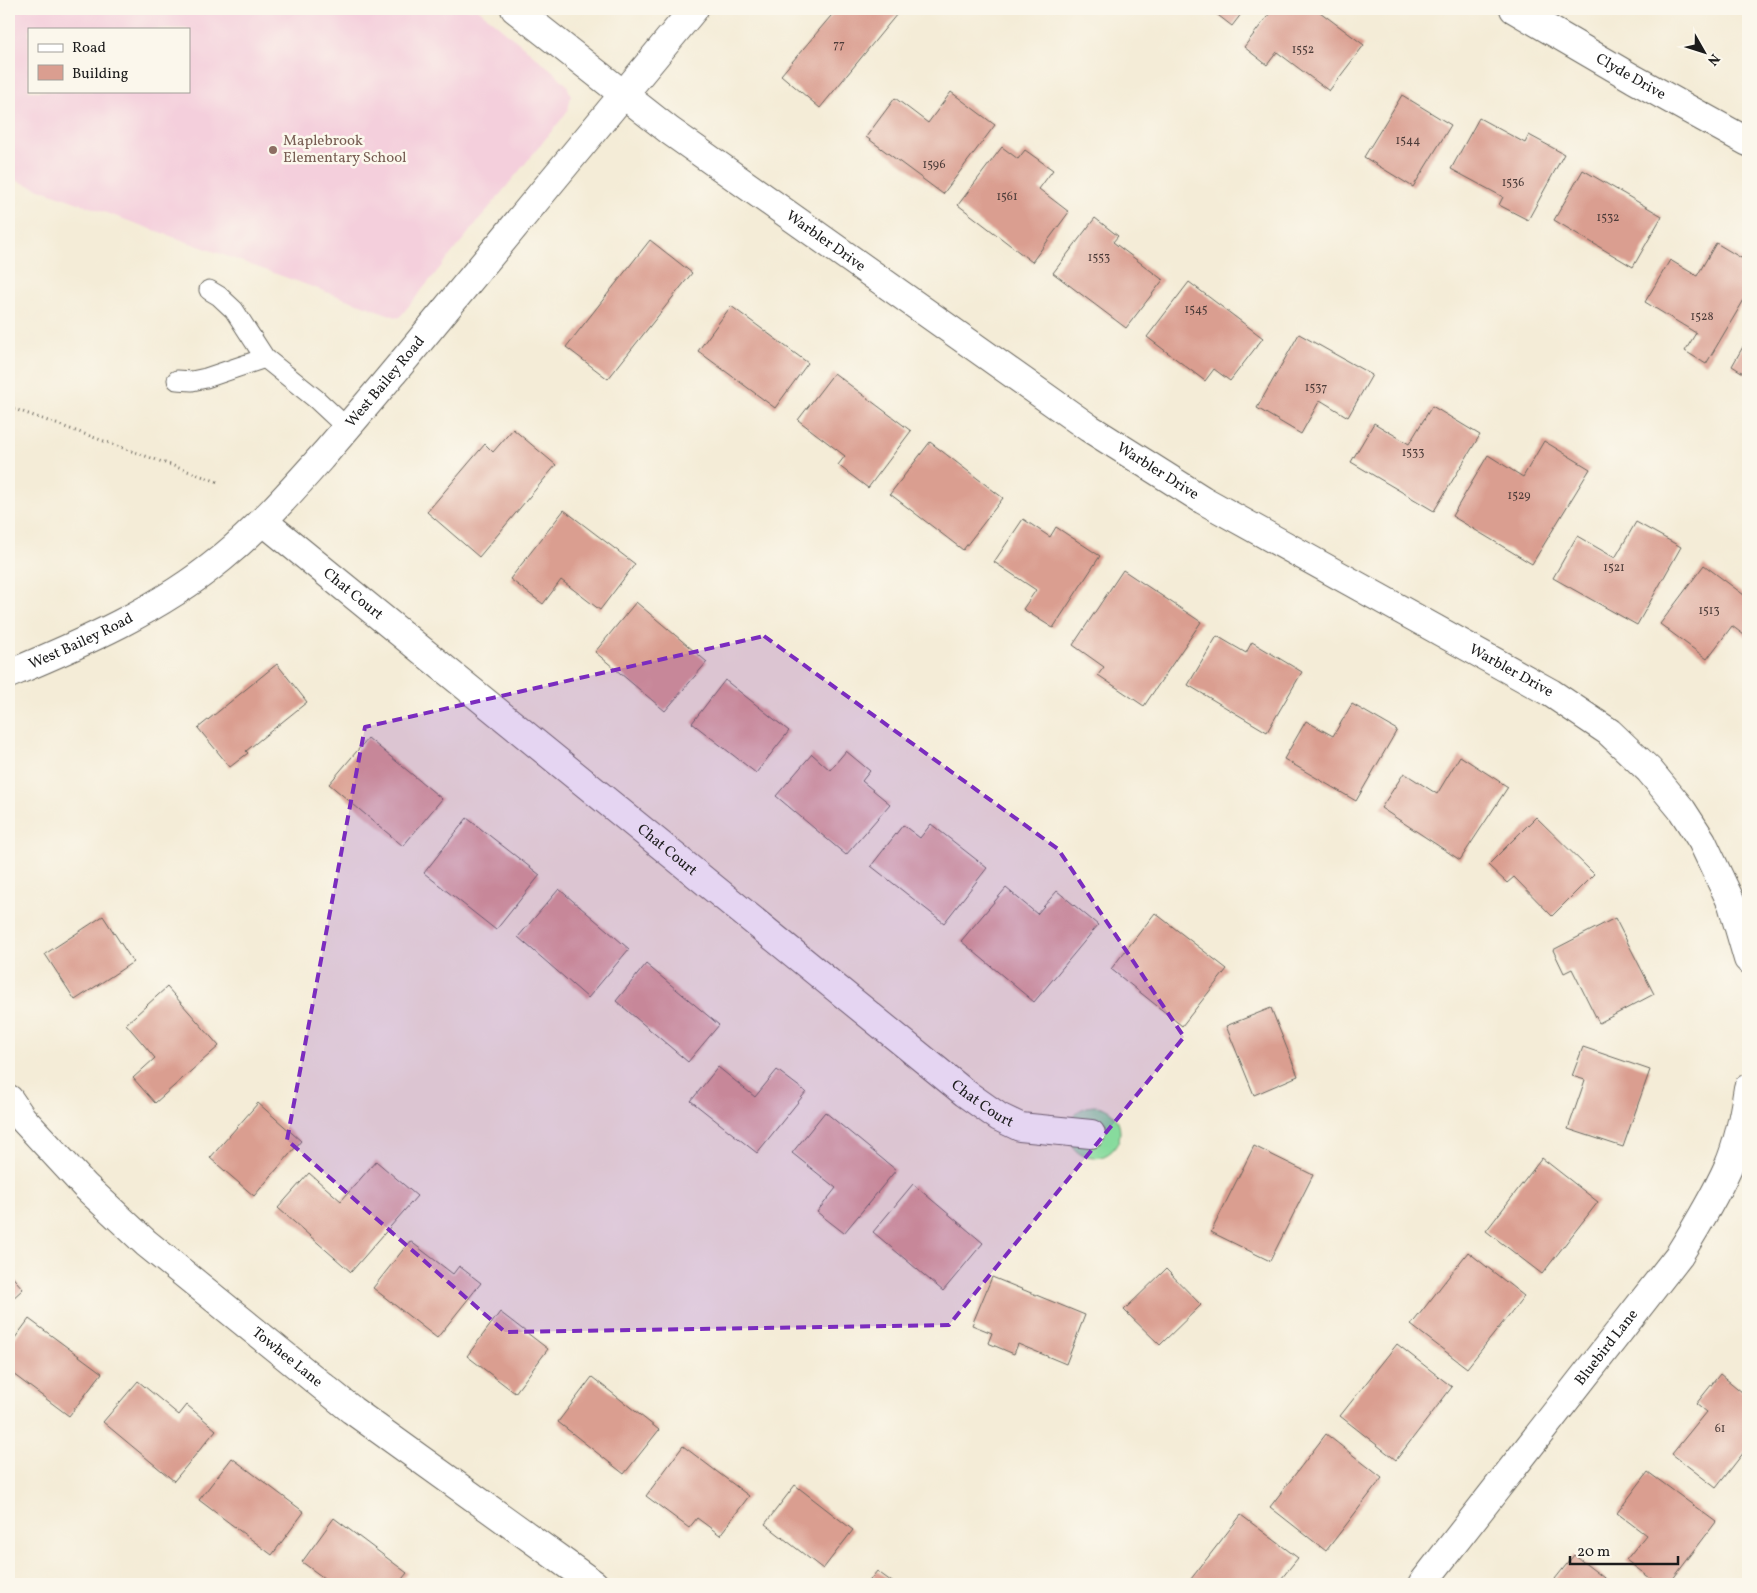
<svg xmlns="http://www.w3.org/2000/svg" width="1757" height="1593" font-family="Vollkorn,serif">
<rect width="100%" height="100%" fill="#fbf7ec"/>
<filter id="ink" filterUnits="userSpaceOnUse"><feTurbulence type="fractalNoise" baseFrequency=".02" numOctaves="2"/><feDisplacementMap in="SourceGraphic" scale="10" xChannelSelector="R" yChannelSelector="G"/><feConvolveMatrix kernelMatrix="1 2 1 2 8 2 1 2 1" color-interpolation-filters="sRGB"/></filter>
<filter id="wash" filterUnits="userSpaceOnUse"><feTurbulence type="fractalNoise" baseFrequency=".0096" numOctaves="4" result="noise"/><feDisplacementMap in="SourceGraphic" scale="20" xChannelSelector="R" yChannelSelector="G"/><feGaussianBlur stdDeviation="1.12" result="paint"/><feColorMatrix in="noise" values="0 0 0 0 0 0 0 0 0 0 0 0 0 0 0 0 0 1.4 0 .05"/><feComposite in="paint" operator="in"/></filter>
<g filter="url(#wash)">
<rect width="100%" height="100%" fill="#f4ecd7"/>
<path fill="#f4cfdc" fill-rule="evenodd" d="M 9,9 L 478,9 L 555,73 L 567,85 L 571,96 L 568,110 L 560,121 L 399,318 L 9,178 ZM 29,29 L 189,29 L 189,91 L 29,91 Z"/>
<circle fill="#87db9d" stroke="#527c5c" cx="1094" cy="1132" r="26"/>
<g id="blocks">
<g fill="#da9e90">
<path d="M 843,9 L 892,9 L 897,14 L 820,108 L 781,75 L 836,10 L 840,13 Z"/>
<path d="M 1210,9 L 1245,9 L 1232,26 Z"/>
<path d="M 1273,9 L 1316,9 L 1364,45 L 1329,91 L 1277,52 L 1267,65 L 1244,47 Z"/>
<path d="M 951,92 L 995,125 L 943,194 L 866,137 L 895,98 L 928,123 Z"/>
<path d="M 1402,95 L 1451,125 L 1413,187 L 1364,157 Z"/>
<path d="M 1479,118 L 1525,143 L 1529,135 L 1564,154 L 1528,220 L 1499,205 L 1503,197 L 1451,169 Z"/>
<path d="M 1002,147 L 1018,159 L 1025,150 L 1053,170 L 1039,189 L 1069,212 L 1032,262 L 958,205 Z"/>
<path d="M 1583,170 L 1662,216 L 1633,267 L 1554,220 Z"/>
<path d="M 1095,218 L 1118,236 L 1113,242 L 1163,280 L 1126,328 L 1053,273 Z"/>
<path d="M 650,240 L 692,273 L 608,379 L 566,347 Z"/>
<path d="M 1716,243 L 1748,262 L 1748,293 L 1706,364 L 1685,351 L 1696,333 L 1645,302 L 1670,260 L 1697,276 Z"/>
<path d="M 1189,282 L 1263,338 L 1230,381 L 1214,369 L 1205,381 L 1147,337 Z"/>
<path d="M 731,306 L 808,363 L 775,408 L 698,351 Z"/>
<path d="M 1299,334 L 1372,375 L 1348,417 L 1320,400 L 1301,434 L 1257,408 Z"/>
<path d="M 1748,338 L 1748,376 L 1732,366 Z"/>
<path d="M 834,373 L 911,431 L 868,488 L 838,465 L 845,456 L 798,420 Z"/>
<path d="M 1432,406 L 1480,435 L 1434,511 L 1351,462 L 1374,423 L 1409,444 Z"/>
<path d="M 513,429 L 556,465 L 479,557 L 427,512 L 485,444 L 493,452 Z"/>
<path d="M 1544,441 L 1590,469 L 1532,564 L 1452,516 L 1488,455 L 1523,477 Z"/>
<path d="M 930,442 L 1003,498 L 963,550 L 890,494 Z"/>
<path d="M 564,510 L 635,564 L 600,610 L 561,580 L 543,604 L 510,579 Z"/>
<path d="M 1023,519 L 1050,537 L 1056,527 L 1100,556 L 1053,628 L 1023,609 L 1036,590 L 994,562 Z"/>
<path d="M 1636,522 L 1681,547 L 1637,625 L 1553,578 L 1577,536 L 1615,558 Z"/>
<path d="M 1704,565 L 1748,598 L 1748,638 L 1732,626 L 1707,659 L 1660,624 Z"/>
<path d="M 1123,570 L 1201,622 L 1144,706 L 1098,675 L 1104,667 L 1073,645 Z"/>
<path d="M 636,602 L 707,662 L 665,711 L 595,652 Z"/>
<path d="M 1217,636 L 1246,653 L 1252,642 L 1302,672 L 1267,732 L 1188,685 Z"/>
<path d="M 277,664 L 307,702 L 246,751 L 248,753 L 230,767 L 198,728 Z"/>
<path d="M 725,680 L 789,731 L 756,773 L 692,723 Z"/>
<path d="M 1352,704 L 1397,730 L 1356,801 L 1284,759 L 1306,721 L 1333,736 Z"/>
<path d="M 368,738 L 442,799 L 403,846 L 329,784 Z"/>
<path d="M 846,751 L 870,771 L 862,781 L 890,804 L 846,855 L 776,796 L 812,754 L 830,770 Z"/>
<path d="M 1460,756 L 1508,787 L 1460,860 L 1381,808 L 1404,773 L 1437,794 Z"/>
<path d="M 1536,817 L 1594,874 L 1552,916 L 1514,877 L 1507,883 L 1488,865 Z"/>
<path d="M 467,818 L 540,875 L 496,930 L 424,873 Z"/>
<path d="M 931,824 L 987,868 L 944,923 L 871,866 L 903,825 L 920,838 Z"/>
<path d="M 1006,888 L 1037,914 L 1057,891 L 1098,925 L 1034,1002 L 961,941 Z"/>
<path d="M 559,889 L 629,949 L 588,998 L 518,937 Z"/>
<path d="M 1155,913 L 1227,969 L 1182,1026 L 1111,969 Z"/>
<path d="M 103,916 L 133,962 L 75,1000 L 45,954 Z"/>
<path d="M 1615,918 L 1654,994 L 1599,1023 L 1572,969 L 1564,973 L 1553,950 Z"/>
<path d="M 646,964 L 719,1025 L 688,1062 L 616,1001 Z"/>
<path d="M 167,987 L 219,1046 L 155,1103 L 133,1078 L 155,1058 L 126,1024 Z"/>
<path d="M 1271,1008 L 1298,1076 L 1254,1095 L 1226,1026 Z"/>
<path d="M 1583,1047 L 1650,1070 L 1623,1147 L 1568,1129 L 1585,1080 L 1572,1076 Z"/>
<path d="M 718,1067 L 755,1097 L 777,1070 L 806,1092 L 757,1153 L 691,1101 Z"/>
<path d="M 258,1103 L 301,1141 L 254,1196 L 210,1158 Z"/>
<path d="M 825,1112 L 896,1170 L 844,1233 L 817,1212 L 836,1188 L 792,1153 Z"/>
<path d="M 1254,1146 L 1313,1175 L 1270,1261 L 1211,1232 Z"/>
<path d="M 1542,1158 L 1598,1202 L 1542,1274 L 1486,1231 Z"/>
<path d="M 376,1161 L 417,1196 L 351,1272 L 278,1208 L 309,1173 L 341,1201 Z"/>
<path d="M 913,1184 L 983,1243 L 943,1291 L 873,1232 Z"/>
<path d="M 410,1241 L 453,1274 L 459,1266 L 481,1283 L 437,1338 L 373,1288 Z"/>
<path d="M 1468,1252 L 1524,1296 L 1467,1368 L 1411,1325 Z"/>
<path d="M 1166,1269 L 1201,1305 L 1160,1345 L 1124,1310 Z"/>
<path d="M 9,1273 L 23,1289 L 9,1302 Z"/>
<path d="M 992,1277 L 1085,1315 L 1066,1364 L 1018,1344 L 1014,1354 L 988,1343 L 992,1333 L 972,1325 Z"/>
<path d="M 500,1312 L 548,1349 L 515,1393 L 467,1356 Z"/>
<path d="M 29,1319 L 102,1373 L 69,1416 L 9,1371 L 9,1346 Z"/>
<path d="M 1397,1344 L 1452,1387 L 1396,1460 L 1340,1416 Z"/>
<path d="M 1720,1374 L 1748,1397 L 1748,1447 L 1716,1488 L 1672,1454 L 1706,1412 L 1696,1404 Z"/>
<path d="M 592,1377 L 659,1430 L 624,1474 L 558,1422 Z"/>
<path d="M 138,1381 L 179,1415 L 187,1405 L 216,1430 L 174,1481 L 103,1422 Z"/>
<path d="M 1326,1434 L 1382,1478 L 1326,1551 L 1270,1507 Z"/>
<path d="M 683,1446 L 749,1496 L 720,1535 L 697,1518 L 689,1528 L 646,1496 Z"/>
<path d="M 232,1458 L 304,1512 L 272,1555 L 199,1500 Z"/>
<path d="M 1648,1472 L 1716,1522 L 1669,1584 L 1658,1584 L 1626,1560 L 1646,1535 L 1617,1513 Z"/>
<path d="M 795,1485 L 853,1530 L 823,1569 L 765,1524 Z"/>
<path d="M 1241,1515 L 1298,1558 L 1277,1584 L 1187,1584 Z"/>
<path d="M 334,1518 L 407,1573 L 398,1584 L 332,1584 L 302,1562 Z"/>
<path d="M 1574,1555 L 1612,1584 L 1551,1584 Z"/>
<path d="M 877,1571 L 895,1584 L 867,1584 Z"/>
</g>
</g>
</g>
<g filter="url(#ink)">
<use href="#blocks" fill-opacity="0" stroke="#68655d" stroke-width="1"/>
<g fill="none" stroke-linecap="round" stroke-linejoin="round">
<defs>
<g id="service">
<path d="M 209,290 L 219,296 L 234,310 L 265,358 L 316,399 L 347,428"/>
<path d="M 177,380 L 192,381 L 206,378 L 265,358"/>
</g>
<g id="minor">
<path id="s1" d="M 515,9 L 670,131 L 1089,428 L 1203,500 L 1551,693 L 1609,732 L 1649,770 L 1682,810 L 1702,841 L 1732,904 L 1748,959"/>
<path id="s2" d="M 1514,9 L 1634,79 L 1748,142"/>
<path id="s3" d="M 263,521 L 965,1093 L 999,1117 L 1020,1127 L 1091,1134"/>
<path id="s4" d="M 9,674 C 83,643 159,610 222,558 C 261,526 294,488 327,451 C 364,408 401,364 437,320 C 522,216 609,113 694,9"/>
<path id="s5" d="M 9,1099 L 22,1118 L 85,1186 L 146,1243 L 352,1410 L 594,1584"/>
<path id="s6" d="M 1422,1584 L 1679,1255 C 1697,1226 1714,1198 1728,1167 C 1739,1142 1744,1114 1748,1088"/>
</g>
</defs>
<use href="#service" stroke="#68655d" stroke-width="21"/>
<use href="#minor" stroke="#68655d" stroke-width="30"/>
<path stroke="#68655d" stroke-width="3" stroke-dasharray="1 4" stroke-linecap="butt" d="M 9,407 L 218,482"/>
<use href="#service" stroke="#fff" stroke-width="19"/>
<use href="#minor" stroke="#fff" stroke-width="28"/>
</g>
</g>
<path fill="#7b2cbf" fill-opacity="0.2" stroke="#7b2cbf" stroke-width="4" stroke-dasharray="10 6" stroke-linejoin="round" d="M 764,636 L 1058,849 L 1184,1037 L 949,1325 L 505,1332 L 287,1140 L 365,727 Z"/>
<circle fill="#8d6e63" stroke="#fbf7ec" stroke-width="2" cx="273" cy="150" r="5"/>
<g text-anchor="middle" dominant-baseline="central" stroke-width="5" stroke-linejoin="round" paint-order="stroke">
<g font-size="12" fill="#4c3c39">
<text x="839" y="45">77</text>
<text x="1303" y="50">1552</text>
<text x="1408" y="141">1544</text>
<text x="934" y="165">1596</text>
<text x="1513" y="183">1536</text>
<text x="1007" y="197">1561</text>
<text x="1608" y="218">1532</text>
<text x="1099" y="258">1553</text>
<text x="1196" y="310">1545</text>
<text x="1702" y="317">1528</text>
<text x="1316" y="388">1537</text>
<text x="1413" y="453">1533</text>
<text x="1519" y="496">1529</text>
<text x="1614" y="568">1521</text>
<text x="1709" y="611">1513</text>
<text x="1720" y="1429">61</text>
</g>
<g font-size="15" fill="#1c1c1c" stroke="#fbf7ec">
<text stroke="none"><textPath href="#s2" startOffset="135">Clyde Drive</textPath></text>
<text stroke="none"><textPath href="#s1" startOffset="388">Warbler Drive</textPath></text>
<text stroke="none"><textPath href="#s4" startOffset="484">West Bailey Road</textPath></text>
<text stroke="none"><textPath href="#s1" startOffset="792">Warbler Drive</textPath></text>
<text stroke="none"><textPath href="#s3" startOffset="116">Chat Court</textPath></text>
<text stroke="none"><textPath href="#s4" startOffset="79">West Bailey Road</textPath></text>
<text stroke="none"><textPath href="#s1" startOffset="1198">Warbler Drive</textPath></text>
<text stroke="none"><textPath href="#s3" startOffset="521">Chat Court</textPath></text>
<text stroke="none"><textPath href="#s3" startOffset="926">Chat Court</textPath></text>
<text stroke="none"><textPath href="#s6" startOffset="300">Bluebird Lane</textPath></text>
<text stroke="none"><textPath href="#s5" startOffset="381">Towhee Lane</textPath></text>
</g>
<g font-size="15" fill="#785e54" stroke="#fbf7ec" text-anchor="start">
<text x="283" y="141">Maplebrook<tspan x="283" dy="17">Elementary School</tspan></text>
</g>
</g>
<rect width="1757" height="1593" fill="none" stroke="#fbf7ec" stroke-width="30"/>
<rect x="28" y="28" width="162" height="65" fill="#fbf7ec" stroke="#a29f99"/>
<rect x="38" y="44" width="25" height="8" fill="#ffffff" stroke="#a29f99"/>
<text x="72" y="52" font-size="15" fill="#1c1c1c">Road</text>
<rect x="38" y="65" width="25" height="15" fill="#da9e90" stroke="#a29f99"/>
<text x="72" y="78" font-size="15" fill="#1c1c1c">Building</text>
<g transform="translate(1704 52) rotate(129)" stroke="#fbf7ec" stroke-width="4" paint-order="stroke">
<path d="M0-4L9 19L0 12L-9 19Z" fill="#1c1c1c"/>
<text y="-8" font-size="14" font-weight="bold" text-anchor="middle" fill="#1c1c1c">N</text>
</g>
<path d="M1570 1556v8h108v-8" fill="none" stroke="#1c1c1c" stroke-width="2.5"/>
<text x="1577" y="1556" font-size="15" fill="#1c1c1c" stroke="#fbf7ec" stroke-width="4" paint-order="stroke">20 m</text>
</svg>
